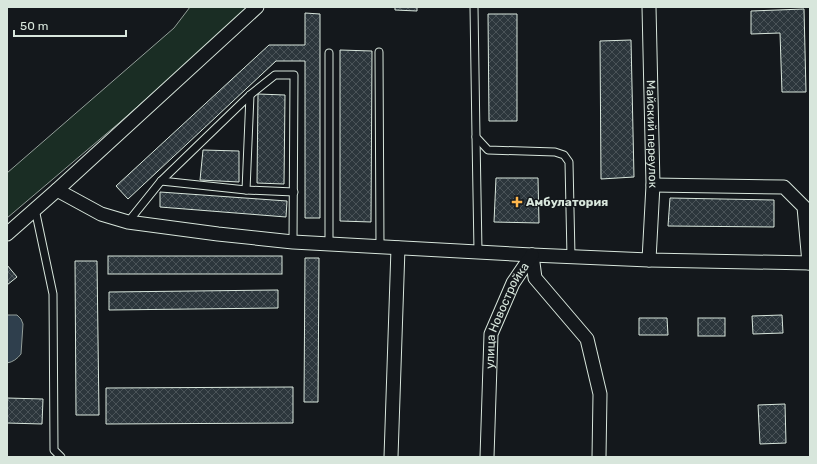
<svg xmlns="http://www.w3.org/2000/svg" width="817" height="464" font-family="Rubik,sans-serif">
<defs>
<pattern id="building-cross-hatch" width="8" height="8" patternUnits="userSpaceOnUse"><rect width="8" height="8" fill="#2c363c"/><path d="M0 0l8 8M0 8l8-8" fill="none" stroke="#4a5358"/></pattern>
</defs>
<rect width="100%" height="100%" fill="#14181c"/>
<path fill="#1a2d24" stroke="#939e99" d="M 190,7 L 250,7 L 119,123 L 7,218 L 7,173 L 174,28 Z"/>
<path fill="#2f3f4d" stroke="#939e99" d="M 7,315 L 17,315 L 21,319 L 23,324 L 21,354 C 17,359 13,362 7,363 Z"/>
<g fill="url(#building-cross-hatch)" stroke="#d8e6dc">
<path d="M 395,7 L 417,7 L 417,11 L 395,10 Z"/>
<path d="M 804,9 L 806,92 L 782,92 L 780,33 L 751,34 L 751,11 Z"/>
<path d="M 305,13 L 320,14 L 320,218 L 305,218 L 305,61 L 276,61 L 128,199 L 116,186 L 269,45 L 305,45 Z"/>
<path d="M 488,14 L 517,14 L 517,121 L 489,121 Z"/>
<path d="M 631,40 L 634,177 L 601,179 L 600,41 Z"/>
<path d="M 340,50 L 372,51 L 371,222 L 340,221 Z"/>
<path d="M 258,94 L 285,95 L 284,184 L 257,183 Z"/>
<path d="M 203,150 L 239,151 L 239,182 L 200,180 Z"/>
<path d="M 496,178 L 538,178 L 539,223 L 494,222 Z"/>
<path d="M 160,192 L 287,201 L 286,217 L 160,207 Z"/>
<path d="M 670,198 L 774,200 L 774,227 L 668,226 Z"/>
<rect x="108" y="256" width="174" height="18"/>
<path d="M 305,258 L 319,258 L 318,402 L 304,402 Z"/>
<path d="M 75,261 L 97,261 L 99,415 L 76,415 Z"/>
<path d="M 7,265 L 17,277 L 7,285 Z"/>
<path d="M 278,290 L 278,308 L 109,310 L 109,292 Z"/>
<path d="M 782,315 L 783,333 L 753,334 L 752,316 Z"/>
<path d="M 639,318 L 667,318 L 668,335 L 639,335 Z"/>
<rect x="698" y="318" width="27" height="18"/>
<path d="M 293,387 L 293,423 L 106,424 L 106,388 Z"/>
<path d="M 7,398 L 43,399 L 42,424 L 7,423 Z"/>
<path d="M 785,404 L 786,443 L 760,444 L 758,405 Z"/>
</g>
<g fill="none" stroke-linecap="round" stroke-linejoin="round">
<defs>
<g id="service">
<path d="M 474,7 L 476,137 L 488,150 L 555,152 L 564,155 L 569,162 L 571,256"/>
<path d="M 379,52 L 380,247"/>
<path d="M 476,137 L 478,251"/>
<path d="M 161,181 L 246,190 L 294,192"/>
<path d="M 246,190 L 250,95"/>
<path d="M 35,209 L 53,294 L 54,450 L 61,457"/>
<path d="M 128,222 L 161,181 L 250,95 L 275,75 L 294,75 L 293,242"/>
<path d="M 329,244 L 329,53"/>
</g>
<g id="minor">
<path id="s1" d="M 649,7 L 653,185 L 649,260"/>
<path d="M 653,185 L 784,187 L 804,207 L 809,263"/>
<path d="M 57,190 L 101,214 L 128,222 L 218,234 L 293,242 L 532,255 L 649,260 L 810,263"/>
<path d="M 7,234 L 57,190 L 257,7"/>
<path d="M 532,255 L 535,278 L 587,339 L 600,394 L 599,457"/>
<path d="M 391,457 L 398,248"/>
<path id="s2" d="M 487,457 L 491,334 L 513,283 L 532,255"/>
</g>
</defs>
<use href="#service" stroke="#d8e6dc" stroke-width="9"/>
<use href="#minor" stroke="#d8e6dc" stroke-width="15"/>
<use href="#service" stroke="#14181c" stroke-width="7"/>
<use href="#minor" stroke="#14181c" stroke-width="13"/>
</g>
<path fill="#ffb74d" stroke="#14181c" stroke-width="1.5" d="M515 196h4v4h4v4h-4v4h-4v-4h-4v-4h4z"/>
<g text-anchor="middle" dominant-baseline="central" stroke-width="3" stroke-linejoin="round" paint-order="stroke">
<g font-size="12" fill="#d8e6dc" stroke="#14181c">
<text stroke="none"><textPath href="#s1" startOffset="127">Майский переулок</textPath></text>
<text stroke="none"><textPath href="#s2" startOffset="145">улица Новостройка</textPath></text>
</g>
<g font-size="12" font-weight="bold" fill="#d8e6dc" stroke="#14181c" text-anchor="start">
<text x="526" y="202">Амбулатория</text>
</g>
</g>
<rect width="817" height="464" fill="none" stroke="#d8e6dc" stroke-width="16"/>
<path d="M14 30v6h112v-6" fill="none" stroke="#d8e6dc" stroke-width="2"/>
<text x="20" y="30" font-size="12" fill="#d8e6dc" stroke="#14181c" stroke-width="3" paint-order="stroke">50 m</text>
</svg>
